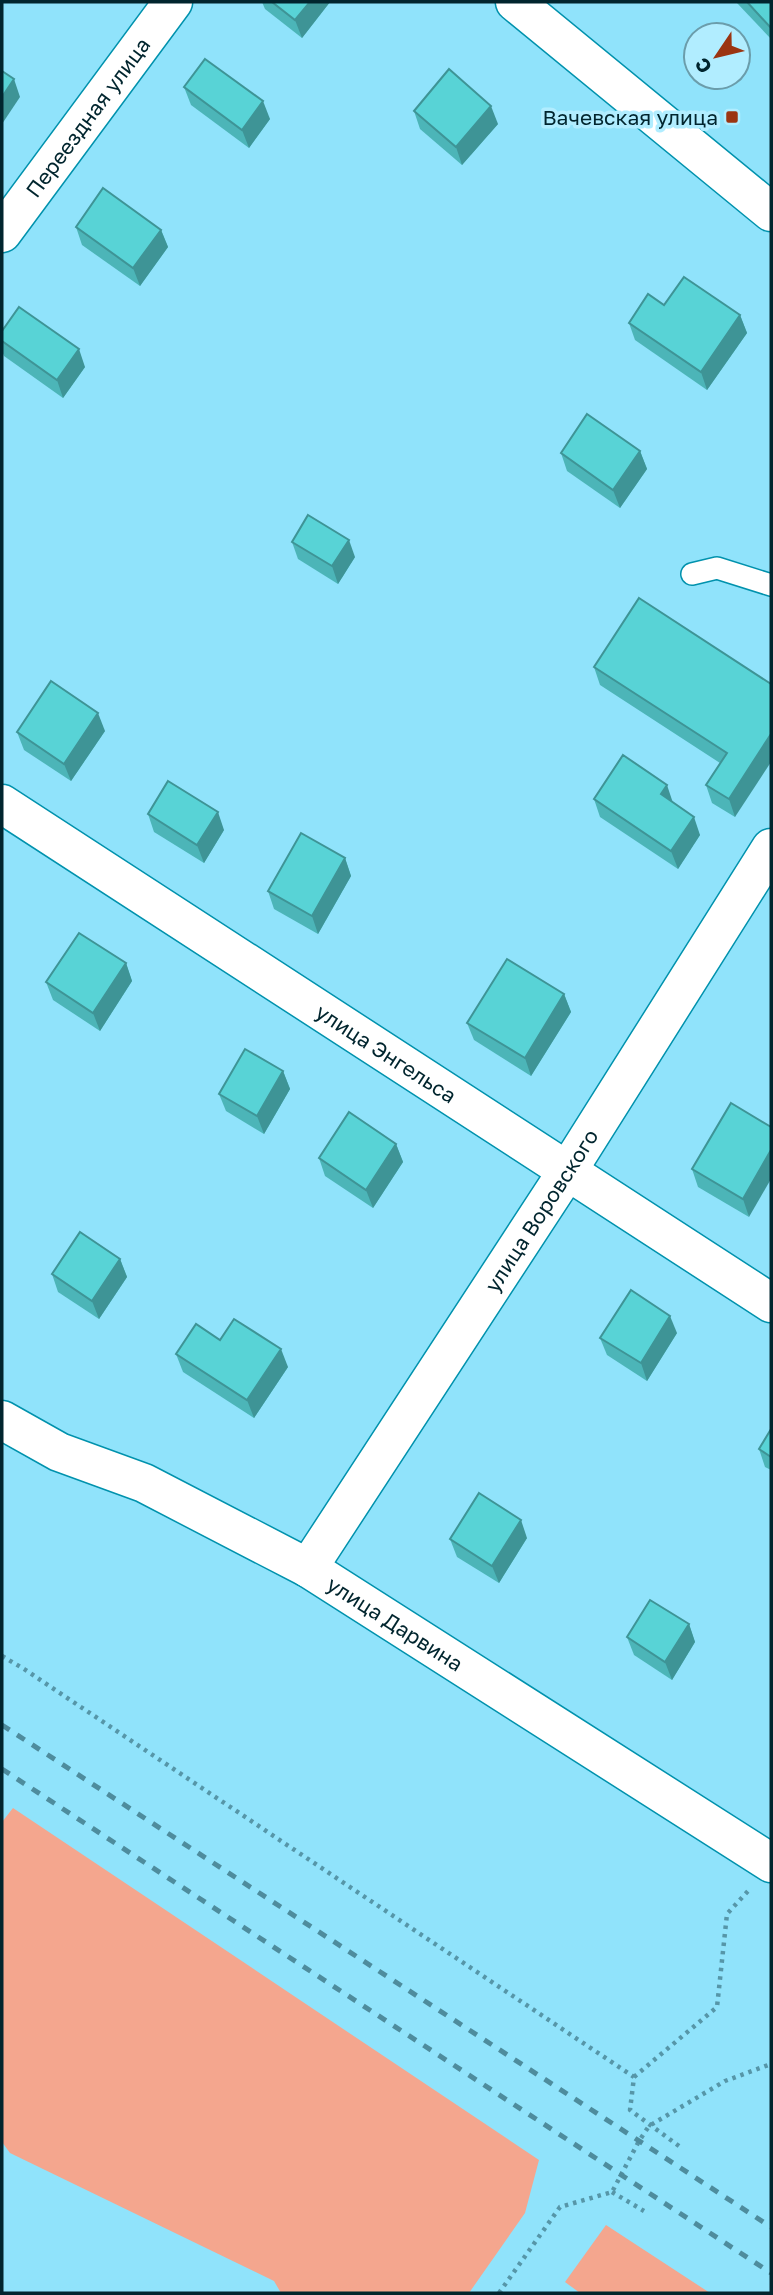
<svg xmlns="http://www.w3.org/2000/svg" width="773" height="2295" font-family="'Golos Text',sans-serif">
<rect width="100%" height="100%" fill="#90e3fb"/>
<g fill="#f4a68e">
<path d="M 13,1808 L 539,2160 L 525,2213 L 469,2293 L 281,2293 L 274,2281 L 10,2153 L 2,2142 L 2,1822 Z"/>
<path d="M 606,2225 L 710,2293 L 580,2293 L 565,2282 Z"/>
</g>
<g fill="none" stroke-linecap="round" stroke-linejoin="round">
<defs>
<path id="service" d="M 692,574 L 717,568 L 771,585"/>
<g id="minor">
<path d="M 515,2 L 771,212"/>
<path id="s1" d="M 2,233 L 173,2"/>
<path id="s2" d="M 2,804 L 771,1303"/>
<path id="s3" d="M 2,1420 L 59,1452 L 144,1483 L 308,1568 L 771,1863"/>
<path id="s4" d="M 308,1568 L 568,1170 L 771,848"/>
</g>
</defs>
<use href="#service" stroke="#0192ad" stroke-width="24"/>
<use href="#minor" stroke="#0192ad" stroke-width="41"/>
<g stroke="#5696a8" stroke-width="4.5" stroke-dasharray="3.5 5" stroke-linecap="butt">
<path d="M 2,1656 L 24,1669 L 634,2077 L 630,2110 L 683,2149"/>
<path d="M 634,2077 L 717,2007 L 727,1914 L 748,1891"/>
<path d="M 612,2192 L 644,2211"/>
<path d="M 499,2293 L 560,2207 L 612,2192 L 639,2141 L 649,2126 L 725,2081 L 771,2064"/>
</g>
<use href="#service" stroke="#fff" stroke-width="21"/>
<use href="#minor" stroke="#fff" stroke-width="38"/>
<g stroke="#4e8c9d" stroke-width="5" stroke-dasharray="9 9" stroke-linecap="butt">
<path d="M 2,1725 L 771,2227"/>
<path d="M 2,1769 L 771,2273"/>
</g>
</g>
<g fill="#4cb5b8">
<path d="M 262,2 L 330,2 L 302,38 L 265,9 Z"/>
<path d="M 736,2 L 771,2 L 771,39 Z"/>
<path d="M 184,87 L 270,119 L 249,148 L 191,105 Z"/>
<path d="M 414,111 L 498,124 L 462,165 L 420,129 Z"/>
<path d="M 76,227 L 161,230 L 168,247 L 140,286 L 82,245 Z"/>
<path d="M 740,315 L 747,333 L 707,390 L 635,340 L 629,323 Z"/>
<path d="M 2,331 L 85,367 L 63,398 L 4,356 L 2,351 Z"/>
<path d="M 640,451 L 647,469 L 620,508 L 567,471 L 561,453 Z"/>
<path d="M 292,542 L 355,557 L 338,584 L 298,559 Z"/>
<path d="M 594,667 L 771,684 L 735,817 L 712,803 L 706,785 L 720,763 L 600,685 Z"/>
<path d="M 105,731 L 71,781 L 24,750 L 17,732 Z"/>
<path d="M 594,799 L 673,803 L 700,835 L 678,869 L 600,817 Z"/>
<path d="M 148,814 L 224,830 L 204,863 L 154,832 Z"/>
<path d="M 345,858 L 351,876 L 318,934 L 274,909 L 268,891 Z"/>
<path d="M 126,963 L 132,981 L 100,1031 L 53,1000 L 46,982 Z"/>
<path d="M 564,994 L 571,1012 L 531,1076 L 474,1040 L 467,1023 Z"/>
<path d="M 283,1071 L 290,1089 L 264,1134 L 226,1111 L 219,1094 Z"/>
<path d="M 731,1103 L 749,1217 L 698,1187 L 692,1169 Z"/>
<path d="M 396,1144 L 403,1162 L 373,1208 L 325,1176 L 319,1158 Z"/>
<path d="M 120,1259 L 127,1277 L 99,1319 L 58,1292 L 52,1274 Z"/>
<path d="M 677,1333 L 647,1381 L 607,1355 L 600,1338 Z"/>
<path d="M 220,1340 L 288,1367 L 254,1418 L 183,1372 L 176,1354 Z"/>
<path d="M 771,1429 L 771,1470 L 765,1467 L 759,1449 Z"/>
<path d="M 527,1538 L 499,1583 L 457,1557 L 450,1539 Z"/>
<path d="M 689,1624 L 695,1642 L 672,1680 L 634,1655 L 627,1637 Z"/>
</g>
<g fill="#3e9496">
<path d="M 310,2 L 330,2 L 302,38 L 295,20 Z"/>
<path d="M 14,79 L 20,97 L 2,124 L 2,97 Z"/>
<path d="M 263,101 L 270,119 L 249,148 L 242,130 Z"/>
<path d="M 491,106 L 498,124 L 462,165 L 456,147 Z"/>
<path d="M 161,230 L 168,247 L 140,286 L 133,268 Z"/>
<path d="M 740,315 L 747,333 L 707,390 L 701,372 Z"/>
<path d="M 79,349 L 85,367 L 63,398 L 57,380 Z"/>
<path d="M 640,451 L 647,469 L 620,508 L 613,490 Z"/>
<path d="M 349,540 L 355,557 L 338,584 L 332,566 Z"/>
<path d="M 98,713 L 105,731 L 71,781 L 64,764 Z"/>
<path d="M 771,734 L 771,762 L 735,817 L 729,799 Z"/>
<path d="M 667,785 L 673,803 L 661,794 Z"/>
<path d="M 218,812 L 224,830 L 204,863 L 197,845 Z"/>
<path d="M 694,817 L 700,835 L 678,869 L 671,851 Z"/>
<path d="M 345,858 L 351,876 L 318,934 L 312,916 Z"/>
<path d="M 126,963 L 132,981 L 100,1031 L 93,1013 Z"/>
<path d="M 564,994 L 571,1012 L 531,1076 L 525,1058 Z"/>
<path d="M 283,1071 L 290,1089 L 264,1134 L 257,1116 Z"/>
<path d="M 396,1144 L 403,1162 L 373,1208 L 366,1190 Z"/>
<path d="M 771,1150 L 771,1179 L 749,1217 L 743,1199 Z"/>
<path d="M 120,1259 L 127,1277 L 99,1319 L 92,1301 Z"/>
<path d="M 670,1316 L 677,1333 L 647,1381 L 641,1363 Z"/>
<path d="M 281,1349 L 288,1367 L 254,1418 L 247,1400 Z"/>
<path d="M 521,1520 L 527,1538 L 499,1583 L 492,1566 Z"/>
<path d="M 689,1624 L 695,1642 L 672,1680 L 665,1662 Z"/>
</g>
<g fill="#58d3d6" stroke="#3e9496" stroke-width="2">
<path d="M 272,2 L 310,2 L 295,20 Z"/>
<path d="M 747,2 L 771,2 L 771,28 Z"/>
<path d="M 205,59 L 263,101 L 242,130 L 184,87 Z"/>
<path d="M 449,69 L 491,106 L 456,147 L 414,111 Z"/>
<path d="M 2,71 L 14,79 L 2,97 Z"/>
<path d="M 103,188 L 161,230 L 133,268 L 76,227 Z"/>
<path d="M 684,277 L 740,315 L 701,372 L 629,323 L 648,294 L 664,305 Z"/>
<path d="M 19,307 L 79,349 L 57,380 L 2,341 L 2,331 Z"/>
<path d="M 587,414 L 640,451 L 613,490 L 561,453 Z"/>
<path d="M 308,515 L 349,540 L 332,566 L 292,542 Z"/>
<path d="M 639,598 L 771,684 L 771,734 L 729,799 L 706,785 L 727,753 L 594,667 Z"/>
<path d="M 51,681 L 98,713 L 64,764 L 17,732 Z"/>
<path d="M 623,755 L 667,785 L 661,794 L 694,817 L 671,851 L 594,799 Z"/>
<path d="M 168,781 L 218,812 L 197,845 L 148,814 Z"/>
<path d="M 301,833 L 345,858 L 312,916 L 268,891 Z"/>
<path d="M 79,933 L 126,963 L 93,1013 L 46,982 Z"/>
<path d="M 507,959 L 564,994 L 525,1058 L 467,1023 Z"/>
<path d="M 245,1049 L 283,1071 L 257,1116 L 219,1094 Z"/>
<path d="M 731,1103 L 771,1127 L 771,1150 L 743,1199 L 692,1169 Z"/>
<path d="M 349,1112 L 396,1144 L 366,1190 L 319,1158 Z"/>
<path d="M 80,1232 L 120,1259 L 92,1301 L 52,1274 Z"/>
<path d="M 631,1290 L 670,1316 L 641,1363 L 600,1338 Z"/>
<path d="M 234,1319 L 281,1349 L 247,1400 L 176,1354 L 196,1324 L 220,1340 Z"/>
<path d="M 771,1429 L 771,1457 L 759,1449 Z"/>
<path d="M 479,1493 L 521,1520 L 492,1566 L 450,1539 Z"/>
<path d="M 650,1600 L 689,1624 L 665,1662 L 627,1637 Z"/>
</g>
<rect fill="#9b3411" stroke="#b1edff" stroke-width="2.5" x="725" y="110" width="14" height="14" rx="3.5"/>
<g text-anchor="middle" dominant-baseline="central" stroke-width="7" stroke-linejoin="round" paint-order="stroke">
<g font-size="21" fill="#01252e" stroke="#b1edff">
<text stroke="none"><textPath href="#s1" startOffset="144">Переездная улица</textPath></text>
<text stroke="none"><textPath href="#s2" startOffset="458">улица Энгельса</textPath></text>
<text stroke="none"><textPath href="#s4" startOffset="427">улица Воровского</textPath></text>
<text stroke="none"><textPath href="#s3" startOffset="444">улица Дарвина</textPath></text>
</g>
<g font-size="21" fill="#01252e" stroke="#b1edff" text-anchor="end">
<text x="718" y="117">Вачевская улица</text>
</g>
</g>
<rect width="773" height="2295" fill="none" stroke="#01252e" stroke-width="7"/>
<g transform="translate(717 56) rotate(235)"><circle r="33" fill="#b1edff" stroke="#6b9dab" stroke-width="2"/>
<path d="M0-5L12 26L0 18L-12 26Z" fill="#9b3411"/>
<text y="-10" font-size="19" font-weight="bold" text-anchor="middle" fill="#01252e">С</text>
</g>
</svg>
